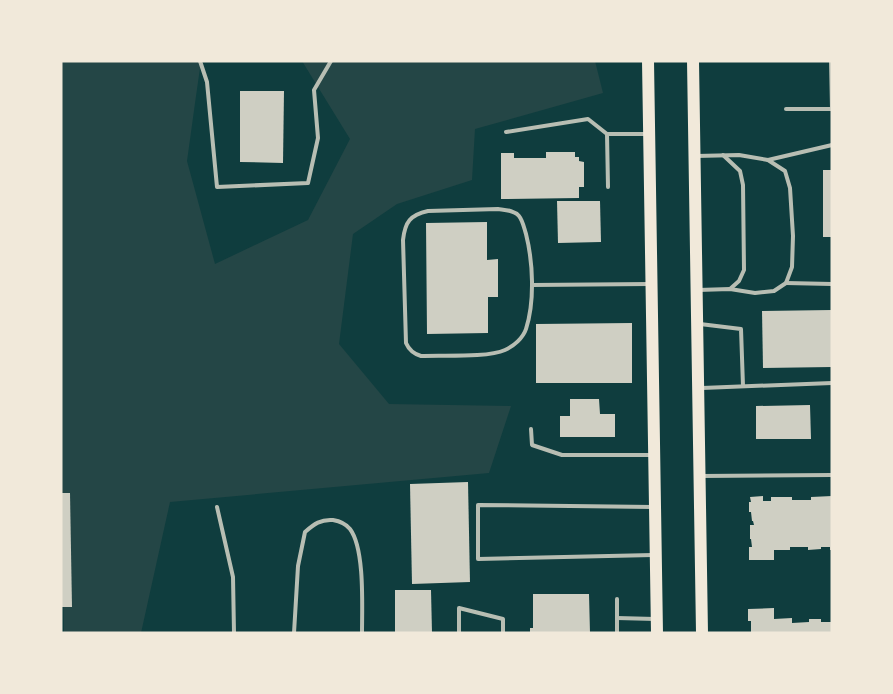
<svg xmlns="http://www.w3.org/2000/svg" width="893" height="694" font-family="'PT Sans Narrow',sans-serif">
<rect width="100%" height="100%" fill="#0f3d3e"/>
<path fill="#244646" d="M 61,61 L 201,61 L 196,96 L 187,161 L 215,264 L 308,220 L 350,139 L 302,61 L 595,61 L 603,93 L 475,129 L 472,180 L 397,204 L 353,234 L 339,344 L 389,404 L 511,406 L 489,473 L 170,502 L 141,633 L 64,633 L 61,489 Z"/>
<g fill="#cfcfc3">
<path d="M 240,91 L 284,91 L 283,163 L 240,162 Z"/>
<path d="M 546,152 L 575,152 L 575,157 L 579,157 L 579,161 L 584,162 L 584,187 L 579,187 L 579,198 L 501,199 L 501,153 L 514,153 L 514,158 L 546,158 Z"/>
<rect x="823" y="170" width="9" height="67"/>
<path d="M 557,201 L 600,201 L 601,242 L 558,243 Z"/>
<path d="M 487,222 L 487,260 L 498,259 L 498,297 L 488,297 L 488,333 L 427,334 L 426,223 Z"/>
<path d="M 832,310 L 832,367 L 763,368 L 762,311 Z"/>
<path d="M 632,323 L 632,383 L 536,383 L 536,324 Z"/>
<path d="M 570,399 L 599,399 L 600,414 L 615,414 L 615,437 L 560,437 L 560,416 L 570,416 Z"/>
<path d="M 810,405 L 811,439 L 756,439 L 756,406 Z"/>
<path d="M 468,482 L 470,582 L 412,584 L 410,484 Z"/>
<path d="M 61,493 L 70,493 L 72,607 L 61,607 Z"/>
<path d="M 763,496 L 763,501 L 771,501 L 771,497 L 792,497 L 792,500 L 811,500 L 811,497 L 832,496 L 832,550 L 830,550 L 830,547 L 821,547 L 821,549 L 808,550 L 808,547 L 790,547 L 790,550 L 774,550 L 774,560 L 749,560 L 749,547 L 752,547 L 751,539 L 750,539 L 750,525 L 754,525 L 753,521 L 752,521 L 751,512 L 749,512 L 749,502 L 751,502 L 750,497 Z"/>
<path d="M 395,590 L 431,590 L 432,633 L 395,633 Z"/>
<path d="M 533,594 L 589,594 L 590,633 L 530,633 L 530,628 L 533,628 Z"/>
<path d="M 774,608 L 774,619 L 792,618 L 792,623 L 809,622 L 809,619 L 821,619 L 821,622 L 832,622 L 832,633 L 751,633 L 751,621 L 748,621 L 748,609 Z"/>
</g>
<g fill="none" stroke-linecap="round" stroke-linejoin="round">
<g stroke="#b8beb3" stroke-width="4">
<path d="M 200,61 L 207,82 L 217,187 L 308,183 L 318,138 L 314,90 L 331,61"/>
<path d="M 831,61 L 832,109"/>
<path d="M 786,109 L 832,109"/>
<path d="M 506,132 L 588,119 L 607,134"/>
<path d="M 723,155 L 740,171 L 743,185 L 744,270 L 739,281 L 730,289"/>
<path d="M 696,156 L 739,155 L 768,160 L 785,171 L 790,188 L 793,236 L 792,267 L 786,283 L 774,291 L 755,293 L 730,289 L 698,290"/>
<path d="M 768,160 L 832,145"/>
<path d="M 608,187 L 607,134 L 646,134"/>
<path d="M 498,209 C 505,210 514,210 519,216 C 523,221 524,228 526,234 C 533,262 535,301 526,329 C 523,338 514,346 505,350 C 488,358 442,355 421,356 C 414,354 409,350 406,343 L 403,240 C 405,222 410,215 428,211 Z"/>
<path d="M 786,283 L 832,284"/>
<path d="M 532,285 L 650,284"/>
<path d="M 700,324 L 741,329 L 743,386"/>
<path d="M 702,388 L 832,383"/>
<path d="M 531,429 L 532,445 L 562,455 L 652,455"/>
<path d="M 701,476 L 832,475"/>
<path d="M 217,507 L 233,577 L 234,633"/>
<path d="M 653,507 L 478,505 L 478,559 L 653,555"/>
<path d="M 617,599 L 617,633"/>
<path d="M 617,618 L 655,619"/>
<path d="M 294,633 L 298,566 L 305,532 C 314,524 321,519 333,520 C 339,521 346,524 350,529 C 365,549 362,607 362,633"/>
<path d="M 459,633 L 459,608 L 503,619 L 503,633"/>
</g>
<g stroke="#f1e9da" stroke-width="12">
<path d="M 648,61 L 657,633"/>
<path d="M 693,61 L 702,633"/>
</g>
</g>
<rect width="893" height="694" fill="none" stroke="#f1e9da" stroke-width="125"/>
</svg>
